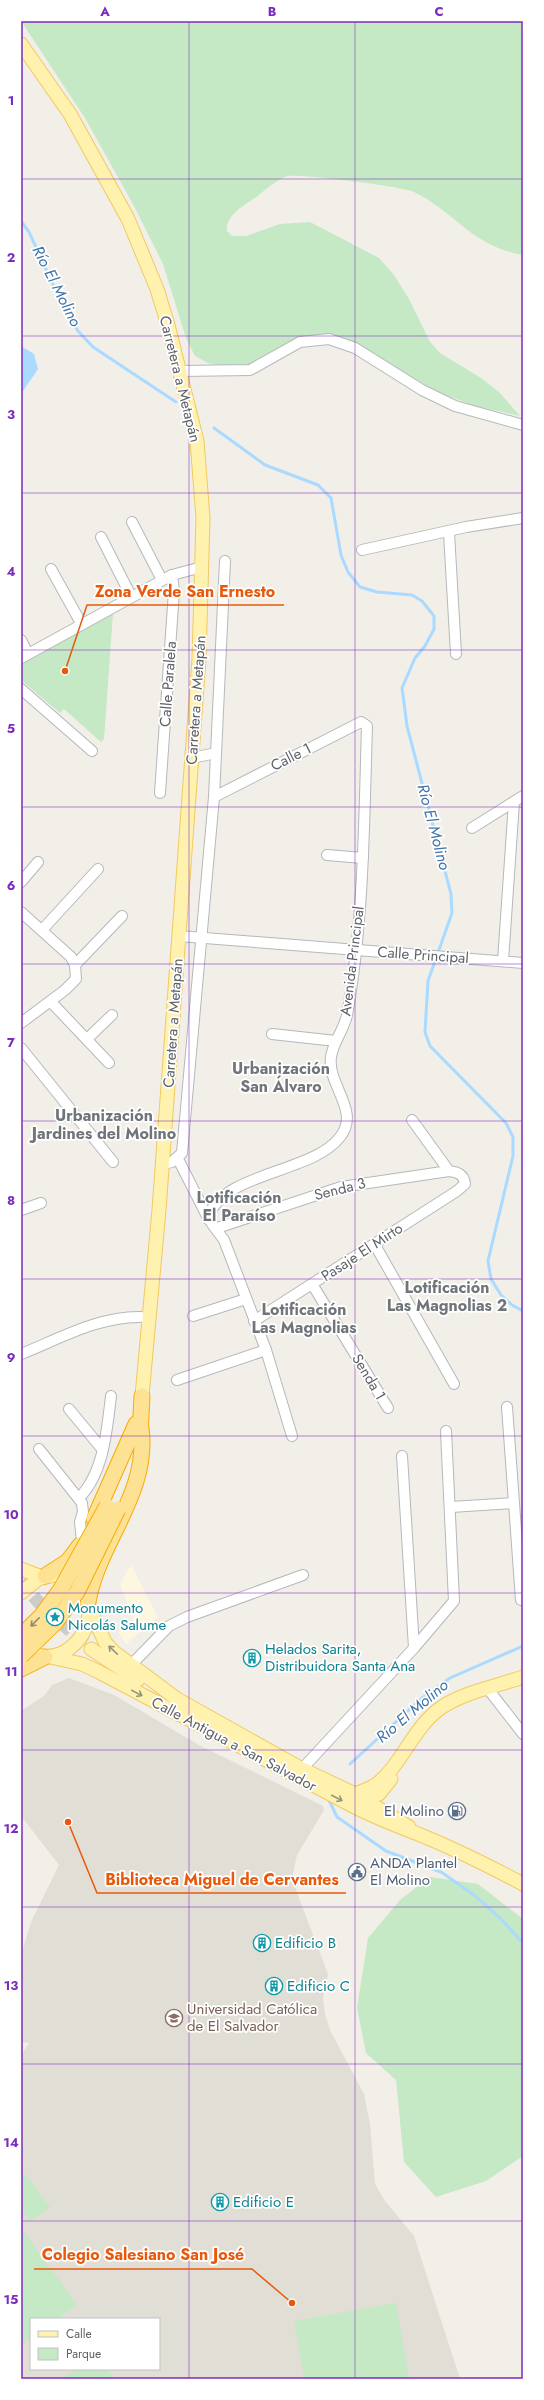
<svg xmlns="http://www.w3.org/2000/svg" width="544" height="2400" font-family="Jost,sans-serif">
<rect width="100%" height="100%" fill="#f1efe8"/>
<path fill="#fef7e0" d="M 131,1565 L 158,1617 L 126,1644 L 118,1632 L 134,1622 L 120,1584 Z"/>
<path fill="#e1ded6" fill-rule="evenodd" d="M 69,1678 L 114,1695 L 199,1745 L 323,1806 L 324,1810 L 297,1855 L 293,1874 L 297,1893 L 328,1974 L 323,1998 L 325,2014 L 330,2030 L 364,2094 L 370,2124 L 375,2184 L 385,2201 L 414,2236 L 460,2379 L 21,2379 L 21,2055 L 29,2043 L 21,2042 L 21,1954 L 32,1920 L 59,1865 L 21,1816 L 21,1711 L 45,1695 L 52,1685 ZM 31,2319 L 159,2319 L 159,2369 L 31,2369 Z"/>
<g fill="#c5e8c5">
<path d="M 21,21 L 523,21 L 523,255 C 471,246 457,213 414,192 C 401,186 302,174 288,176 C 277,179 264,191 255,198 C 244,205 225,216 227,231 L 232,236 L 246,236 L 280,224 L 310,222 L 379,258 L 394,275 L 409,299 L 430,342 L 440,353 L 481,378 L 499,392 L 520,416 L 475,406 L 438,392 L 366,351 L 302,338 L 287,343 L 249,367 L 232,368 L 208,363 L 195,356 L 186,338 L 163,264 L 134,206 L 85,118 Z"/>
<path d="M 113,613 L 104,739 L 101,742 L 64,709 L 60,713 L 21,680 L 21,662 Z"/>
<path d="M 430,1877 L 478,1884 L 523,1919 L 523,2156 L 486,2181 L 436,2197 L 404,2162 L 396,2080 L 366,2053 L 357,2008 L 368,1938 L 400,1900 Z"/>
<path d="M 25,2174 L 50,2207 L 30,2221 L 21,2209 L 21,2177 Z"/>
<path d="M 21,2228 L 77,2305 L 57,2319 L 31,2319 L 31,2338 L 21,2345 Z"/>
<path d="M 396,2303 L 409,2379 L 304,2379 L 294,2321 Z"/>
<path d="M 76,2369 L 108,2369 L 114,2379 L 61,2379 Z"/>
</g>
<path fill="#aadaff" d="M 21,346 L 34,354 L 38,369 L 21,394 Z"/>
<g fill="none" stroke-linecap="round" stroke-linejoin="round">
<g stroke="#aadaff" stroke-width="3">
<path d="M 21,221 L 29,232 L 60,300 L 78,331 L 93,347 L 176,402"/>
<path d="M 214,428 L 265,465 L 318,485 L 331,498 L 341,555 L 348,572 L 360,587 L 377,592 L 412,595 L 422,601 L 434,616 L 434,629 L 425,646 L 415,658 L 402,688 L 407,726 L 451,894 L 452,913 L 428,981 L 425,1032 L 430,1046 L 506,1123 L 513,1137 L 513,1156 L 488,1261 L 491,1279 L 501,1295 L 512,1305 L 523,1311"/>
<path d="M 350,1764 L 422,1698 L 450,1678 L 523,1646"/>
<path d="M 328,1798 L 337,1817 L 386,1851 L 441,1872 L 474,1895 L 501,1919 L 523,1943"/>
</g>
<path stroke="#ccccc8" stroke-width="13" stroke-dasharray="13 6" stroke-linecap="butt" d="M 21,1582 L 41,1605 L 91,1649"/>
<defs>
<g id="minor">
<path d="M 181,371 L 250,370 L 300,342 L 329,339 L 355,348 L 422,390 L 455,406 L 523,425"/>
<path d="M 132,522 L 162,580"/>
<path d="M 449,533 L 456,654"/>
<path d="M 101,537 L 131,596"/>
<path d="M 362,550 L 466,527 L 523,518"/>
<path d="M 51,569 L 81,623"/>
<path d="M 21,640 L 28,654"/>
<path d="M 21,658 L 172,575 L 202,567"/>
<path d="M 21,689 L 92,751"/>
<path d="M 192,758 L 216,753"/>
<path d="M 160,793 L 174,591 L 172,575"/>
<path d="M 214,797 L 361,722 L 367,726 C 364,822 364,920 347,1015 C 344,1030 333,1042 331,1057 C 327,1085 361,1111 340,1137 C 313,1173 224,1172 209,1216 L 212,1224 L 224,1240 L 266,1350 L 292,1436"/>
<path d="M 472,828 L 523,796"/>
<path d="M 327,855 L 363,858"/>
<path d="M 21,882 L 38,862"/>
<path d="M 21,912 L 71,957 L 75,965 L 76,979 L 65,990 L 21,1023"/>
<path d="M 42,930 L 98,869"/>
<path d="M 179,936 L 523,963"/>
<path d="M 503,961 L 514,802"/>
<path d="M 75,965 L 122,916"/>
<path d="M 51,1002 L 109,1063"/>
<path d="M 272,1034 L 336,1041"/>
<path d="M 87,1039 L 112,1015"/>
<path d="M 21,1048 L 113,1162"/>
<path d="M 412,1120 L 449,1171"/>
<path d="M 178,1159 L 209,1220"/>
<path d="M 163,1164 L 172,1162 L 182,1153 L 214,797 L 225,561"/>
<path d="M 21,1210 L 41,1203"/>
<path d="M 217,1228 L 341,1187 L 449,1171 C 457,1172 464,1174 465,1184 L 457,1191 L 254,1321"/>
<path d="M 375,1245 L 454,1384"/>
<path d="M 312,1284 L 388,1408"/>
<path d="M 193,1316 L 246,1299"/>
<path d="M 21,1354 C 59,1339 99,1316 141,1317"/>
<path d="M 177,1380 L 266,1350"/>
<path d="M 69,1409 L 102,1449"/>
<path d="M 39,1449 L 82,1503 L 83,1512 L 80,1522 L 82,1541"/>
<path d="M 402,1456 L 414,1648"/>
<path d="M 79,1498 C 104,1473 107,1429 111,1396"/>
<path d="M 514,1503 L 521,1600"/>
<path d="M 451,1507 L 514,1503 L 507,1407"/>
<path d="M 131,1665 L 169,1626 L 187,1617 L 303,1575"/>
<path d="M 488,1689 L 523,1734"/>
<path d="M 302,1769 L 414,1648 L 454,1601 L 446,1431"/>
</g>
<g id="major">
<path d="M 21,44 L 70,114 L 128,219 L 157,289 L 168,325 L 197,441 L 203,518 L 199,659 L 159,1210 L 142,1396"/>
<path d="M 21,1569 L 42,1577"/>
<path d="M 21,1593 L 38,1579 L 55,1575"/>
<path d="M 88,1605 L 105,1642 L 114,1652 L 177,1699 L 302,1769 L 355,1794 L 409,1827"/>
<path d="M 21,1644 C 48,1674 90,1644 89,1610"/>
<path d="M 91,1649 L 138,1680"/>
<path d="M 50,1657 L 82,1664 L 99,1672 L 353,1806 C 374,1817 395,1825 418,1834 C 453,1848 489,1866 523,1884"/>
<path d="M 355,1794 C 362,1791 370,1789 377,1784 C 403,1763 413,1727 442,1707 C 465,1692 497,1686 523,1677"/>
<path d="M 360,1803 L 379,1794 L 391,1779"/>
</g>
<g id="highway">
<path d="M 140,1435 L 142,1396"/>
<path d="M 94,1519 L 136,1424"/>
<path d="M 45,1576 L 68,1561 L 80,1545"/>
<path d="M 88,1602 C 98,1542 150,1494 141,1428"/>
<path d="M 21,1669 L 45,1657"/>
</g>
</defs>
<use href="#minor" stroke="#b5b8bc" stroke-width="12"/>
<use href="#major" stroke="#f2c960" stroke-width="15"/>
<use href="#highway" stroke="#f9ab00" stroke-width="17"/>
<use href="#minor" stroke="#fff" stroke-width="10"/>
<use href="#major" stroke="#fff2af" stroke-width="13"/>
<use href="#highway" stroke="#fde293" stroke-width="15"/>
<defs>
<g id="highway-bridge">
<path d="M 21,1636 L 42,1615 L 61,1589 L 107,1506"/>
<path d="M 21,1656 L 56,1622 L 77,1592 L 118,1509"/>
</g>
</defs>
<use href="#highway-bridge" stroke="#f9ab00" stroke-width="17" stroke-linecap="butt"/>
<use href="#highway-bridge" stroke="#fde293" stroke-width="15"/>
</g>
<defs><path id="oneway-shaft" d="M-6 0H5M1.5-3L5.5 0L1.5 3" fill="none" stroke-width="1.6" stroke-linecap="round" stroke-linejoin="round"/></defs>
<use stroke="#8e8975" href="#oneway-shaft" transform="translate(35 1622) rotate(135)"/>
<g stroke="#979581">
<use href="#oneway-shaft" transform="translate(113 1650) rotate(-137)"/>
<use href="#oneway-shaft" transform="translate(137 1693) rotate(28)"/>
<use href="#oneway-shaft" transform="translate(337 1798) rotate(27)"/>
</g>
<path fill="none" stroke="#7b2cbf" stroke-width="1" stroke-opacity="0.55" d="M 189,21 L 189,2379M 355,21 L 355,2379M 21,179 L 523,179M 21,336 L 523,336M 21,493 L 523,493M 21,650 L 523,650M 21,807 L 523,807M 21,964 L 523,964M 21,1121 L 523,1121M 21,1279 L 523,1279M 21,1436 L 523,1436M 21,1593 L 523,1593M 21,1750 L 523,1750M 21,1907 L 523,1907M 21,2064 L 523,2064M 21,2221 L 523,2221"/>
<defs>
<symbol id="sight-ring" viewBox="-11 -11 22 22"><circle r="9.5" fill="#fff" stroke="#0f9aa8" stroke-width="1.5"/><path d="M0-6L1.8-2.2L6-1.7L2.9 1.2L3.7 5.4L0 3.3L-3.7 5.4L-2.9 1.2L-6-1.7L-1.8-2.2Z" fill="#0f9aa8"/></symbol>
<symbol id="building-ring" viewBox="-11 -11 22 22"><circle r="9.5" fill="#fff" stroke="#0f9aa8" stroke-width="1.5"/><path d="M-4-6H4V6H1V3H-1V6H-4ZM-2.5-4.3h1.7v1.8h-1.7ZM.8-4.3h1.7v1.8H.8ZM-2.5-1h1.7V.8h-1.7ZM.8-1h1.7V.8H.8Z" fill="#0f9aa8"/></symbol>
<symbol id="fuel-ring" viewBox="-11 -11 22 22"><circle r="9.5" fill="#fff" stroke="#5c6f8a" stroke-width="1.5"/><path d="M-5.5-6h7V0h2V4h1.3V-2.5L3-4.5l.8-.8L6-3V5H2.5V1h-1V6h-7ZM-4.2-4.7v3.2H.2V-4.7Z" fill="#5c6f8a"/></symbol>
<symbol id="civic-ring" viewBox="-11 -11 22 22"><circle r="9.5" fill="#fff" stroke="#5c6f8a" stroke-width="1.5"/><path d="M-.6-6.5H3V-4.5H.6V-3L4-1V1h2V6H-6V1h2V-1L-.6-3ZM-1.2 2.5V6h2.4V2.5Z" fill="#5c6f8a"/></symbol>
<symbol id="university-ring" viewBox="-11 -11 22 22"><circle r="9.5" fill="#fff" stroke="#8d6e63" stroke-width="1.5"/><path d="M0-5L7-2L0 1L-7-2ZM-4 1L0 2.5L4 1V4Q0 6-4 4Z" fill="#8d6e63"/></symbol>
</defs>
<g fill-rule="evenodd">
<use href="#sight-ring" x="45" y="1607" width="20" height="20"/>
<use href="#building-ring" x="242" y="1648" width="20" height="20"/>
<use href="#fuel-ring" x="447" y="1801" width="20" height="20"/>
<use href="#civic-ring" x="347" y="1862" width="20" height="20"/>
<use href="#building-ring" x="252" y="1933" width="20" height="20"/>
<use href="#building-ring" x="264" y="1976" width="20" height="20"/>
<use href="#university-ring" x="164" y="2008" width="20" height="20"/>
<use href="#building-ring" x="210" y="2192" width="20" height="20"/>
</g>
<g text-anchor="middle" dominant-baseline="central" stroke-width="3.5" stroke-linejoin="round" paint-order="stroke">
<g font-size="15" fill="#5f6368" stroke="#fff">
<text transform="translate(180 379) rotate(76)">Carretera a Metapán</text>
<text transform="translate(168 684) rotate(-86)">Calle Paralela</text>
<text transform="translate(196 700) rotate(-86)">Carretera a Metapán</text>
<text transform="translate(291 757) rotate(-27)">Calle 1</text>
<text transform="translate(423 955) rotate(4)">Calle Principal</text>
<text transform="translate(352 961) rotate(-83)">Avenida Principal</text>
<text transform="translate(173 1023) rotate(-86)">Carretera a Metapán</text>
<text transform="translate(340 1189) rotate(-14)">Senda 3</text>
<text transform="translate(362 1252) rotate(-33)">Pasaje El Mirto</text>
<text transform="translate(369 1377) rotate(59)">Senda 1</text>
<text transform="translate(234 1744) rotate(28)">Calle Antigua a San Salvador</text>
</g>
<g font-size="15" fill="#0d838f" stroke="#fff" text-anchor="start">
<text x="68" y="1608">Monumento<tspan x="68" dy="17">Nicolás Salume</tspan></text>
<text x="265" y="1649">Helados Sarita,<tspan x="265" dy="17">Distribuidora Santa Ana</tspan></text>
<text x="275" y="1943">Edificio B</text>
<text x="287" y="1986">Edificio C</text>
<text x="233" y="2202">Edificio E</text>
</g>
<g font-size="15" fill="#4e5e75" stroke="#fff" text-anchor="end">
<text x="444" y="1811">El Molino</text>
<text x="370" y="1863" text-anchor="start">ANDA Plantel<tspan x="370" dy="17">El Molino</tspan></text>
</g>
<g font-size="15" fill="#785e54" stroke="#fff" text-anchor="start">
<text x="187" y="2009">Universidad Católica<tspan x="187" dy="17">de El Salvador</tspan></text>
</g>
<g font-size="16" font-style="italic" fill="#4174aa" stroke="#fff">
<text transform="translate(57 286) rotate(63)">Río El Molino</text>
<text transform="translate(434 827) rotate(75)">Río El Molino</text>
<text transform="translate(412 1711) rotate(-40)">Río El Molino</text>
</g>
<g font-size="16" font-weight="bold" fill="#70757a" stroke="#fff">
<text x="281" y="1068">Urbanización<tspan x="281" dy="18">San Álvaro</tspan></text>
<text x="104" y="1115">Urbanización<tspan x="104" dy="18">Jardines del Molino</tspan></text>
<text x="239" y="1197">Lotificación<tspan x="239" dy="18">El Paraíso</tspan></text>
<text x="447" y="1287">Lotificación<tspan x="447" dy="18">Las Magnolias 2</tspan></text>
<text x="304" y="1309">Lotificación<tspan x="304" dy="18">Las Magnolias</tspan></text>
</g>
</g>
<path fill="none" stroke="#e8590c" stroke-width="1.5" d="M65 671L87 605H284M68 1822L97 1893H346M292 2303L252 2269H34"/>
<g fill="#e8590c" stroke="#fff" stroke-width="1.5">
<circle cx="65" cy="671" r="4"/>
<circle cx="68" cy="1822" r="4"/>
<circle cx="292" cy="2303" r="4"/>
</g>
<g font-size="16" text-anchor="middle" font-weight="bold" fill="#e8590c" stroke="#fff" stroke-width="3.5" stroke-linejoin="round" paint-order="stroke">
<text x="185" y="597">Zona Verde San Ernesto</text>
<text x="222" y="1885">Biblioteca Miguel de Cervantes</text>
<text x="143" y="2260">Colegio Salesiano San José</text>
</g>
<rect width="544" height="2400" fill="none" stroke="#ffffff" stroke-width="44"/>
<rect x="30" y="2318" width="130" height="52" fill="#ffffff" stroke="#bfc1c3"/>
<rect x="38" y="2331" width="20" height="6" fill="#fff2af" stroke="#bfc1c3"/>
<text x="66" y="2338" font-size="12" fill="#5f6368">Calle</text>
<rect x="38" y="2348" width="20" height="12" fill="#c5e8c5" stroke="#bfc1c3"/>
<text x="66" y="2358" font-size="12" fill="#5f6368">Parque</text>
<rect x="22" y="22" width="500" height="2356" fill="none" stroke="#7b2cbf" stroke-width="1.5"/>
<g font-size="13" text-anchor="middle" font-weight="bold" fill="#7b2cbf">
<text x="105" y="16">A</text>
<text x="272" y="16">B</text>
<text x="439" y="16">C</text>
<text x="11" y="105">1</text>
<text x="11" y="262">2</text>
<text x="11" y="419">3</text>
<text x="11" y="576">4</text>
<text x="11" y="733">5</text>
<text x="11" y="890">6</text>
<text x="11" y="1047">7</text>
<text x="11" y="1205">8</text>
<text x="11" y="1362">9</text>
<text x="11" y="1519">10</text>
<text x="11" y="1676">11</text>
<text x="11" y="1833">12</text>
<text x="11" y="1990">13</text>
<text x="11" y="2147">14</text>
<text x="11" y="2304">15</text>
</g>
</svg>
